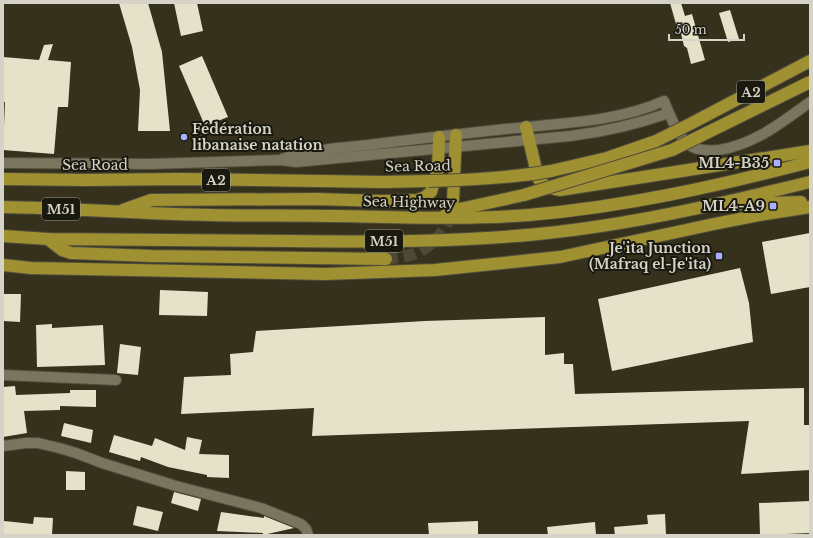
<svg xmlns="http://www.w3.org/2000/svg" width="813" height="538" font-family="'Libre Baskerville',serif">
<rect width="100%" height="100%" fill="#35311d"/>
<g fill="#e6e2c9">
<path d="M 119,3 L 148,3 L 162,52 L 170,131 L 138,131 L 140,90 L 132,47 Z"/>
<path d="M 174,3 L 197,3 L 203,31 L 181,36 Z"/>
<path d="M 670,3 L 681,3 L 685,16 L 692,14 L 705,60 L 691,64 L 687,48 L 684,46 L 679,25 L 676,24 Z"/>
<path d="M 730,10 L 739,39 L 728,42 L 719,13 Z"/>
<path d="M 53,44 L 48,60 L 71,62 L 68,107 L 58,107 L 54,154 L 3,150 L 5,102 L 3,102 L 3,57 L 39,60 L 44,45 Z"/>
<path d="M 202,56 L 228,117 L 205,126 L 179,66 Z"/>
<path d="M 810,233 L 810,287 L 771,294 L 762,242 Z"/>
<path d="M 740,268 L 749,303 L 753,342 L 612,371 L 598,299 Z"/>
<path d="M 160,290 L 208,292 L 207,316 L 159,315 Z"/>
<path d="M 3,294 L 21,294 L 20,322 L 3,321 Z"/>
<path d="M 545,317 L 545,355 L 564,353 L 564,364 L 573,364 L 575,394 L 804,388 L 804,425 L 810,425 L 810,470 L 741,474 L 749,421 L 312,436 L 314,408 L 181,414 L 184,377 L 231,375 L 230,354 L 253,352 L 256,331 L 425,321 Z"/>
<path d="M 52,324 L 52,328 L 103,325 L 105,365 L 37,367 L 36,325 Z"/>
<path d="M 120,344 L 141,347 L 138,375 L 117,373 Z"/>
<path d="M 15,386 L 16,395 L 70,393 L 70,390 L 96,390 L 96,407 L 60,406 L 60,410 L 24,411 L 27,433 L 3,437 L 3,387 Z"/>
<path d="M 64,423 L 93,430 L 91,443 L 61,436 Z"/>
<path d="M 114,435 L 152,446 L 155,438 L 185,450 L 187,437 L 202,440 L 199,454 L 229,455 L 229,478 L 207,477 L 207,475 L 168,467 L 141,457 L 140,461 L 109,452 Z"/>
<path d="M 66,471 L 85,472 L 85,490 L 66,490 Z"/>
<path d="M 174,492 L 201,499 L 198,511 L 171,503 Z"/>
<path d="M 810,501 L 810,533 L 760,535 L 759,503 Z"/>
<path d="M 137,506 L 163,512 L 158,531 L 133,525 Z"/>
<path d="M 221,512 L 264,518 L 264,516 L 294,528 L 263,535 L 263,533 L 217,531 Z"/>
<path d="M 665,514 L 666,535 L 615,535 L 614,527 L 648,524 L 647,515 Z"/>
<path d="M 34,517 L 53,518 L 52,535 L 3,535 L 4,521 L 33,524 Z"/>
<path d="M 478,521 L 478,535 L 429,535 L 428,523 Z"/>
<path d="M 595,522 L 596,535 L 548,535 L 547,527 Z"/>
</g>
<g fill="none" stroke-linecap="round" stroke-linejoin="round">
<path stroke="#4d4936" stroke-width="12" stroke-dasharray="12 6" stroke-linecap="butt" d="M 386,259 C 395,257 405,257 414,254 C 427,249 442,236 447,223 C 449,218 450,213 451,208"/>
<defs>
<g id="minor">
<path d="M 282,159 C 309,150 340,148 368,145 C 414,139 460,134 506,129 C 559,123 614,123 664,101 C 669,113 678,137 689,145 C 698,151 709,151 719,150 C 755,144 781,123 810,102"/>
<path d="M 3,163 L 150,164 L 280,160 L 296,162 L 570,136 C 604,132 637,124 669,113"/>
<path d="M 3,375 L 116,380"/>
<path d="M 3,446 L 26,443 L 38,443 L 59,448 L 76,453 L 102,463 L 176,486 L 261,508 L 301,524 L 306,529 L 308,535"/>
</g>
<g id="highway">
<path d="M 692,123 L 810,61"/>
<path d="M 526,127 L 538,178 C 544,187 550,188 560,190 L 810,151"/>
<path d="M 551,171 L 607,158 L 656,141"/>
<path d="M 3,179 L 85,180 L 181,179 L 384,182 L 428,181"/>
<path d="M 453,201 L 456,135"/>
<path d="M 740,204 L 801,202"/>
<path d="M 3,207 C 72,208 142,214 211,215 C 252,216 293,215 334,216 C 399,217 464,220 529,215 C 624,207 718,186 810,162"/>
<path d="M 123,210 L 151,200 L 316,199 L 383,201 L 417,200 L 425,197 L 431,192 L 438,169 L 439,137"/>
<path d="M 444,216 L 455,210 L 524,195"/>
<path d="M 3,236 L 48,239 C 129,239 210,240 291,241 C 373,242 456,242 538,234 C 630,225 720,204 810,182"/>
<path d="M 48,239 L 62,250 L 71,253 L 152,256 L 386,259"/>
<path d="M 3,265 L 31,268 L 325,274 L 435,270 L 560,257 L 714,224 L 765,214 L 810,207"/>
</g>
</defs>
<use href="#minor" stroke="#504d3c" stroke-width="12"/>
<use href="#highway" stroke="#504d3c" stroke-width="14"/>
<use href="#minor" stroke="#79755f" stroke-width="10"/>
<use href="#highway" stroke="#9f9031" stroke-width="12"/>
<defs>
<g id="highway-bridge">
<path d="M 656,141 L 692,123"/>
<path d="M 428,181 C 470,180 511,178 551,171"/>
<path d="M 524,195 L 672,150 L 810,82"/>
</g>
</defs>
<use href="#highway-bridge" stroke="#504d3c" stroke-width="14" stroke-linecap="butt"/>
<use href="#highway-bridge" stroke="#9f9031" stroke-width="12"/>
</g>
<g fill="#a9b0fc" stroke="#1a1910" stroke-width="1.5">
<circle cx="184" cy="137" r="4"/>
<rect x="773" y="159" width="8" height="8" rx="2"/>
<rect x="769" y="202" width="8" height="8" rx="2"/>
<rect x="715" y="252" width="8" height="8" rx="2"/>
</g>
<g text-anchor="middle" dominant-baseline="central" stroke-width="4" stroke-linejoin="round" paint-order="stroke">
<g fill="#1a1910" stroke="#9d9b90" stroke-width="1">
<rect x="737" y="81" width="28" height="22" rx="3"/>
<rect x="202" y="169" width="28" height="22" rx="3"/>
<rect x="42" y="198" width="38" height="22" rx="3"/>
<rect x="365" y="230" width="38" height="22" rx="3"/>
</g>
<g font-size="13" font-weight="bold" fill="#d5d3c7">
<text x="751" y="92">A2</text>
<text x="216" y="180">A2</text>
<text x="61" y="209">M51</text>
<text x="384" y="241">M51</text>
</g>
<g font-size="14" font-weight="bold" fill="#d5d3c7" stroke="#1a1910" text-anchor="end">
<text x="192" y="129" text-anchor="start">Fédération<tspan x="192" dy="16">libanaise natation</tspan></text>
<text x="769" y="163">ML4-B35</text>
<text x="765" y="206">ML4-A9</text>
<text x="711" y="248">Je'ita Junction<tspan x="711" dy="16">(Mafraq el-Je'ita)</tspan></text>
</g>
<g font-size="14" fill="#d5d3c7" stroke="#1a1910">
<text x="95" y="165">Sea Road</text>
<text transform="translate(418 166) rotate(-1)">Sea Road</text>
<text transform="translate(409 202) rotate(1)">Sea Highway</text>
</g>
</g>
<rect width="813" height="538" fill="none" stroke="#d5d3c7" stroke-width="8"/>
<path d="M669 34v6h75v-6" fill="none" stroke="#d5d3c7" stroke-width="2"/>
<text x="675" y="34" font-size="12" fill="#d5d3c7" stroke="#1a1910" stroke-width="3" paint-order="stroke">50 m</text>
</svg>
